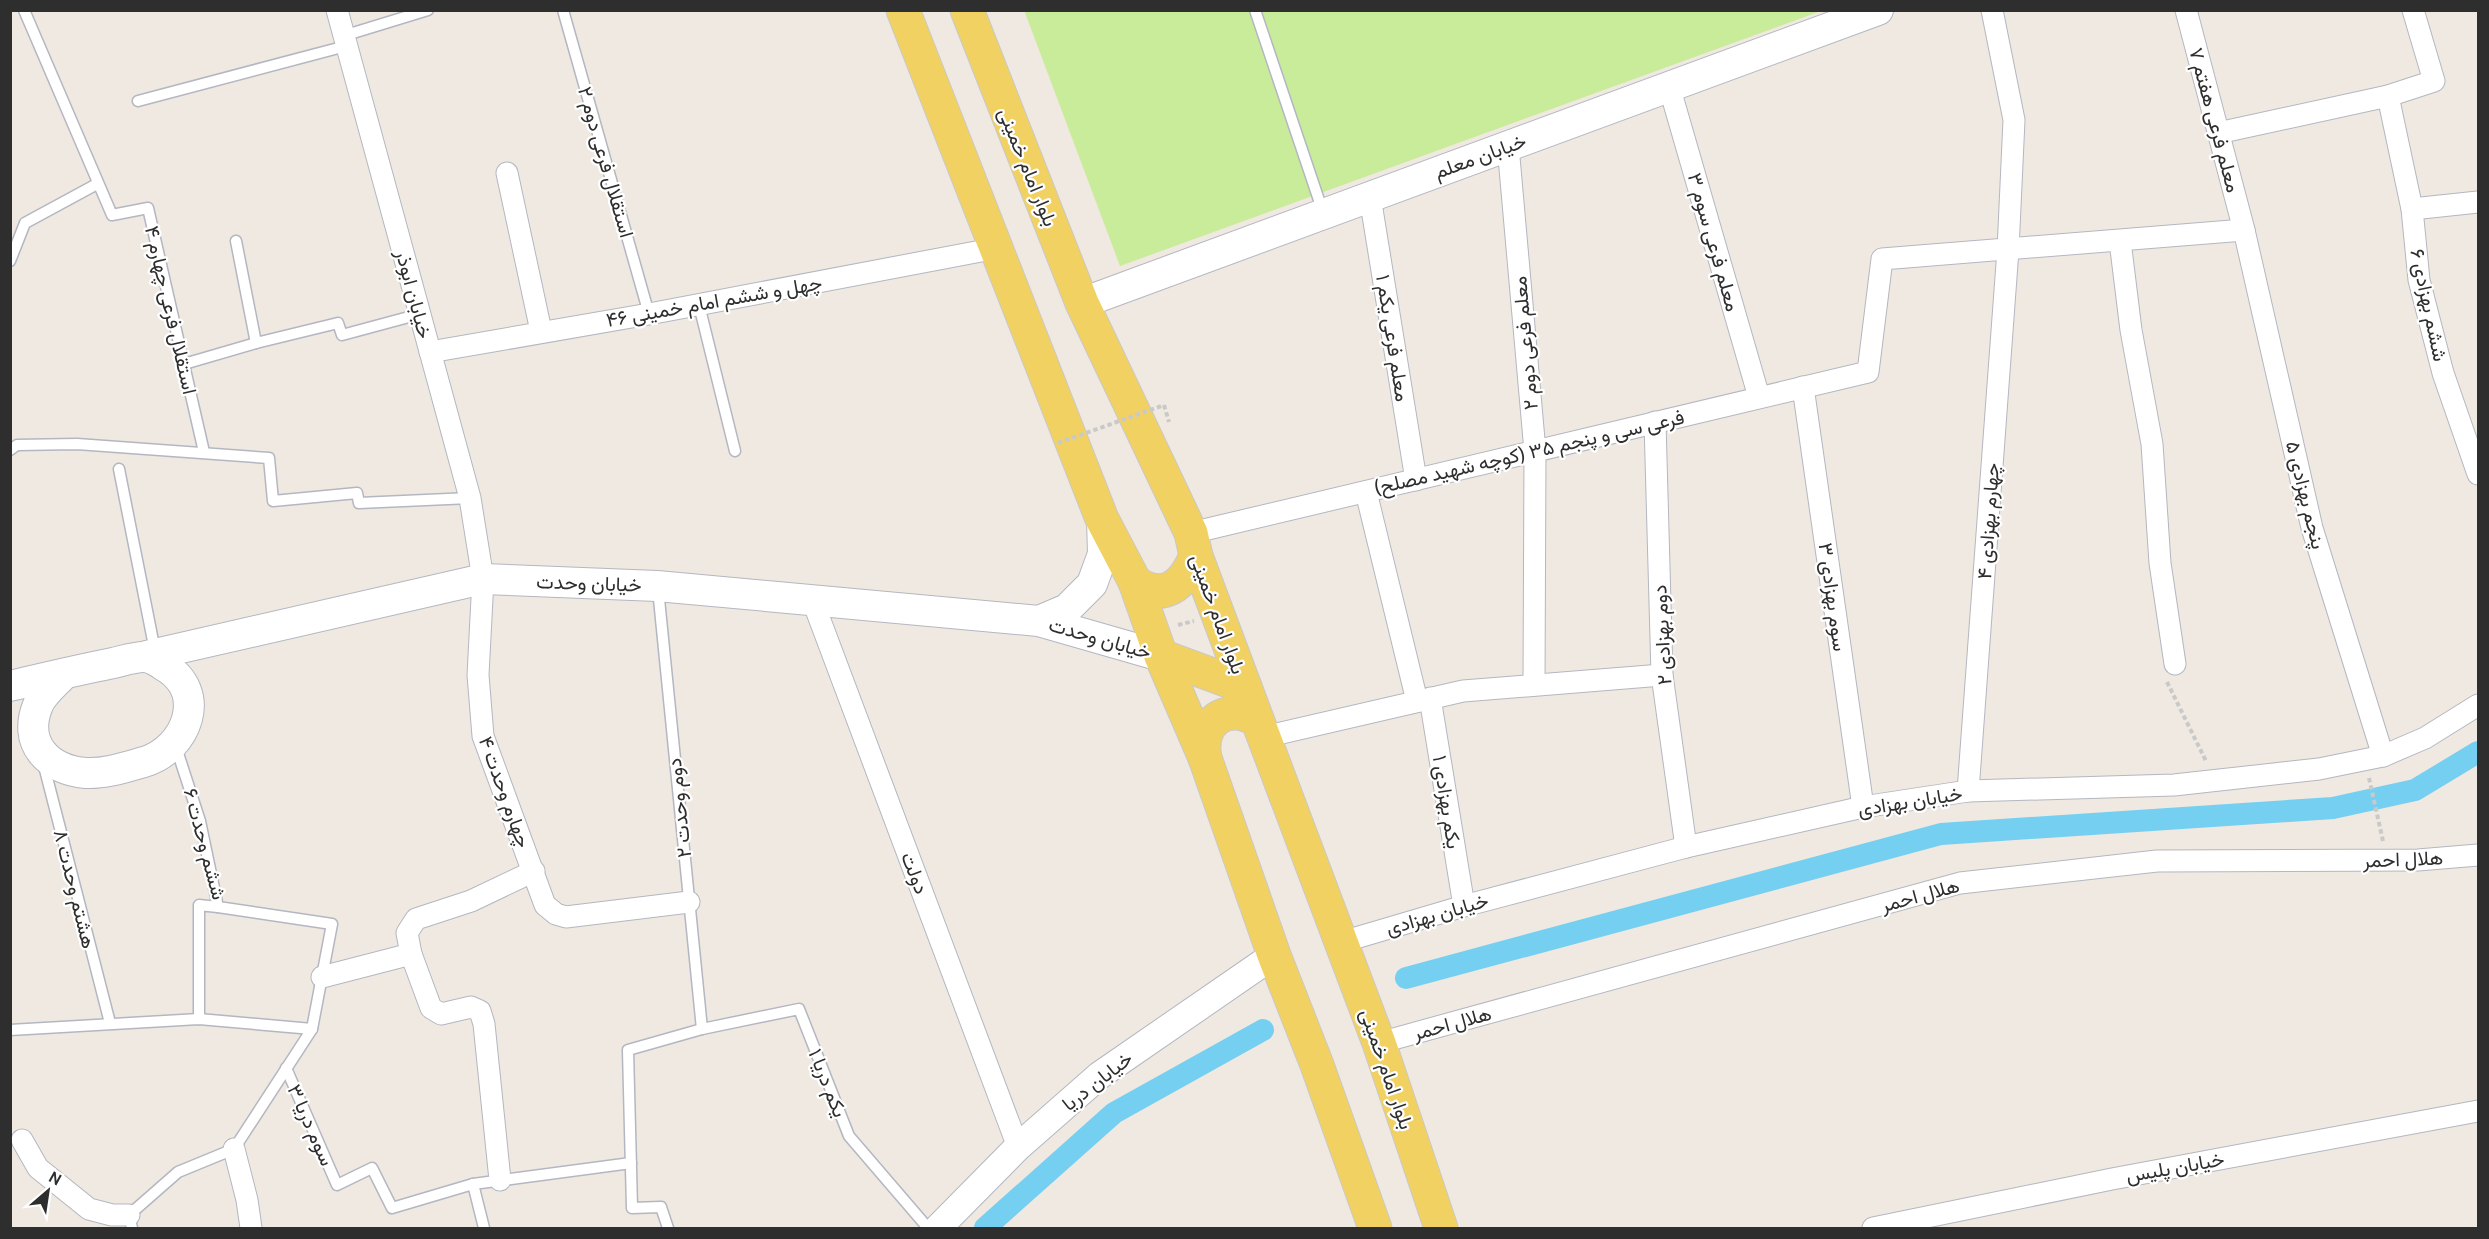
<svg xmlns="http://www.w3.org/2000/svg" width="2489" height="1239" font-family="Cabin,Vazirmatn,sans-serif">
<rect width="100%" height="100%" fill="#efe9e1"/>
<path fill="#c9ec9a" d="M 1024,10 L 1821,11 L 1120,266 Z"/>
<g fill="none" stroke-linecap="round" stroke-linejoin="round">
<g stroke="#75cff0" stroke-width="22">
<path d="M 1406,978 L 1941,834 L 2333,808 L 2415,790 L 2478,752"/>
<path d="M 985,1228 L 1114,1113 L 1263,1030"/>
</g>
<defs>
<g id="service">
<path d="M 24,10 L 112,215 L 148,208 L 204,452"/>
<path d="M 563,10 L 649,314"/>
<path d="M 1255,10 L 1323,212"/>
<path d="M 343,36 L 428,10"/>
<path d="M 138,101 L 346,46"/>
<path d="M 236,241 L 256,343"/>
<path d="M 10,261 L 25,223 L 97,184"/>
<path d="M 699,305 L 735,451"/>
<path d="M 184,364 L 256,343 L 338,323 L 342,335 L 420,314"/>
<path d="M 10,450 L 17,445 L 77,444 L 269,458 L 273,501 L 357,493 L 359,503 L 470,498"/>
<path d="M 119,469 L 155,651"/>
<path d="M 658,589 L 702,1029"/>
<path d="M 43,762 L 110,1023"/>
<path d="M 199,1019 L 199,905 L 218,907"/>
<path d="M 10,1030 L 199,1019 L 312,1029"/>
<path d="M 286,1068 L 337,1185 L 372,1168 L 392,1208 L 473,1184 L 484,1228"/>
<path d="M 473,1184 L 631,1163"/>
<path d="M 132,1228 L 129,1215 L 178,1172 L 234,1149 L 312,1029 L 332,924 L 218,907 L 200,821 L 175,744"/>
<path d="M 668,1228 L 661,1207 L 632,1208 L 628,1050 L 702,1029 L 799,1009 L 849,1136 L 928,1228"/>
</g>
<g id="minor">
<path d="M 337,10 L 470,498 L 483,579 L 478,675 L 483,736 L 545,905 L 556,914 L 566,917 L 689,902"/>
<path d="M 2186,10 L 2244,230 L 2312,528 L 2383,756"/>
<path d="M 1669,86 L 1759,397"/>
<path d="M 2388,96 L 2412,209 L 2419,280 L 2443,373 L 2478,474"/>
<path d="M 2218,133 L 2388,96 L 2434,81 L 2413,10"/>
<path d="M 1508,146 L 1535,451 L 1534,685"/>
<path d="M 507,173 L 541,331"/>
<path d="M 1370,197 L 1416,480"/>
<path d="M 2412,209 L 2478,202"/>
<path d="M 2120,241 L 2131,330 L 2152,444 L 2160,563 L 2175,664"/>
<path d="M 430,352 L 649,314 L 997,248"/>
<path d="M 1803,387 L 1863,807"/>
<path d="M 1655,422 L 1662,675 L 1686,847"/>
<path d="M 1366,492 L 1417,701"/>
<path d="M 1191,533 L 1868,372 L 1882,259 L 2244,230"/>
<path d="M 812,599 L 1018,1147"/>
<path d="M 1430,698 L 1464,906"/>
<path d="M 1264,737 L 1463,691 L 1662,675"/>
<path d="M 1968,791 L 2008,250 L 2014,120 L 1992,10"/>
<path d="M 1342,942 L 1464,906 L 1686,847 L 1863,807 L 1968,791 L 2174,785 L 2319,769 L 2383,756 L 2425,738 L 2478,705"/>
<path d="M 411,954 L 431,1008 L 441,1014 L 471,1007 L 480,1011 L 484,1024 L 500,1180"/>
<path d="M 322,977 L 411,954 L 407,933 L 416,919 L 471,901 L 534,871"/>
<path d="M 1379,1043 L 1960,883 L 2157,861 L 2418,860 L 2478,855"/>
<path d="M 22,1140 L 38,1168 L 89,1209 L 112,1215 L 129,1215"/>
<path d="M 234,1149 L 247,1200 L 251,1228"/>
<path d="M 1873,1228 L 2112,1179 L 2478,1111"/>
</g>
<path id="tertiary" d="M 938,1228 L 1018,1147 L 1100,1075 L 1274,955"/>
<g id="secondary">
<path d="M 1082,303 L 1878,10"/>
<path d="M 1039,621 L 1067,609 L 1092,584 L 1103,554 L 1102,519"/>
<path d="M 146,656 L 483,579 L 657,586 L 1039,621 L 1161,656"/>
<path d="M 10,686 C 44,678 78,670 113,663 C 122,661 134,657 144,657 C 150,657 159,662 164,666 C 209,692 187,749 144,762 C 126,767 105,774 86,773 C 48,770 22,743 38,705 C 42,694 56,683 64,674"/>
</g>
<g id="primary">
<path d="M 903,10 L 1102,519 L 1135,582 L 1161,656 L 1205,758 L 1274,955 L 1317,1065 L 1375,1228"/>
<path d="M 967,10 L 1082,303 L 1191,533 L 1196,556 L 1245,687 L 1379,1043 L 1441,1228"/>
<path d="M 1135,582 C 1165,603 1184,584 1196,556"/>
<path d="M 1161,656 L 1245,687"/>
<path d="M 1205,758 C 1198,722 1226,702 1257,720"/>
</g>
</defs>
<use href="#service" stroke="#b4b7c1" stroke-width="13"/>
<use href="#minor" stroke="#b4b7c1" stroke-width="23"/>
<use href="#tertiary" stroke="#b4b7c1" stroke-width="29"/>
<use href="#secondary" stroke="#b4b7c1" stroke-width="32"/>
<use href="#primary" stroke="#c9c9c9" stroke-width="35"/>
<g stroke="#c9c9c9" stroke-width="4" stroke-dasharray="4.5 3" stroke-linecap="butt">
<path d="M 1164,405 L 1169,422"/>
<path d="M 1178,625 L 1194,621"/>
<path d="M 2167,682 L 2206,761"/>
<path d="M 2369,778 L 2383,841"/>
</g>
<use href="#service" stroke="#fff" stroke-width="10"/>
<use href="#minor" stroke="#fff" stroke-width="21"/>
<use href="#tertiary" stroke="#fff" stroke-width="27"/>
<use href="#secondary" stroke="#fff" stroke-width="30"/>
<use href="#primary" stroke="#f2d163" stroke-width="33"/>
<path stroke="#c9c9c9" stroke-width="4" stroke-dasharray="4.5 3" stroke-linecap="butt" d="M 1058,443 L 1164,405"/>
</g>
<g text-anchor="middle" dominant-baseline="central" stroke-width="4.5" stroke-linejoin="round" paint-order="stroke">
<g font-size="20" fill="#2e2e2e" stroke="#fff">
<text transform="translate(2215 120) rotate(75)">معلم فرعی هفتم ۷</text>
<text transform="translate(1480 156) rotate(-20)">خیابان معلم</text>
<text transform="translate(606 162) rotate(74)">استقلال فرعی دوم ۲</text>
<text transform="translate(1028 167) rotate(68)">بلوار امام خمینی</text>
<text transform="translate(1714 242) rotate(74)">معلم فرعی سوم ۳</text>
<text transform="translate(414 294) rotate(75)">خیابان ابوذر</text>
<text transform="translate(714 301) rotate(-10)">چهل و ششم امام خمینی ۴۶</text>
<text transform="translate(2429 305) rotate(78)">ششم بهزادی ۶</text>
<text transform="translate(171 310) rotate(77)">استقلال فرعی چهارم ۴</text>
<text transform="translate(1393 338) rotate(81)">معلم فرعی یکم ۱</text>
<text transform="translate(1525 343) rotate(-95)">معلم فرعی دوم ۲</text>
<text transform="translate(1529 452) rotate(-13)">فرعی سی و پنجم ۳۵ (کوچه شهید مصلح)</text>
<text transform="translate(2306 495) rotate(76)">پنجم بهزادی ۵</text>
<text transform="translate(1988 521) rotate(-86)">چهارم بهزادی ۴</text>
<text transform="translate(589 583) rotate(2)">خیابان وحدت</text>
<text transform="translate(1833 597) rotate(82)">سوم بهزادی ۳</text>
<text transform="translate(1218 614) rotate(70)">بلوار امام خمینی</text>
<text transform="translate(1662 635) rotate(-93)">دوم بهزادی ۲</text>
<text transform="translate(1100 638) rotate(16)">خیابان وحدت</text>
<text transform="translate(505 792) rotate(70)">چهارم وحدت ۴</text>
<text transform="translate(1910 801) rotate(-9)">خیابان بهزادی</text>
<text transform="translate(1447 802) rotate(81)">یکم بهزادی ۱</text>
<text transform="translate(679 808) rotate(-96)">دوم وحدت ۲</text>
<text transform="translate(205 844) rotate(75)">ششم وحدت ۶</text>
<text transform="translate(2403 859) rotate(-2)">هلال احمر</text>
<text transform="translate(915 873) rotate(69)">دولت</text>
<text transform="translate(75 889) rotate(76)">هشتم وحدت ۸</text>
<text transform="translate(1920 895) rotate(-15)">هلال احمر</text>
<text transform="translate(1437 914) rotate(-16)">خیابان بهزادی</text>
<text transform="translate(1452 1023) rotate(-15)">هلال احمر</text>
<text transform="translate(1387 1069) rotate(71)">بلوار امام خمینی</text>
<text transform="translate(1097 1081) rotate(-38)">خیابان دریا</text>
<text transform="translate(828 1083) rotate(68)">یکم دریا ۱</text>
<text transform="translate(311 1125) rotate(66)">سوم دریا ۳</text>
<text transform="translate(2175 1167) rotate(-10)">خیابان پلیس</text>
</g>
</g>
<rect width="2489" height="1239" fill="none" stroke="#2e2e2e" stroke-width="24"/>
<g transform="translate(48 1191) rotate(29)" stroke="#ffffff" stroke-width="4.5" paint-order="stroke">
<path d="M0-4.5L10 22L0 15L-10 22Z" fill="#2e2e2e"/>
<text y="-9" font-size="16" font-weight="bold" text-anchor="middle" fill="#2e2e2e">N</text>
</g>
</svg>
